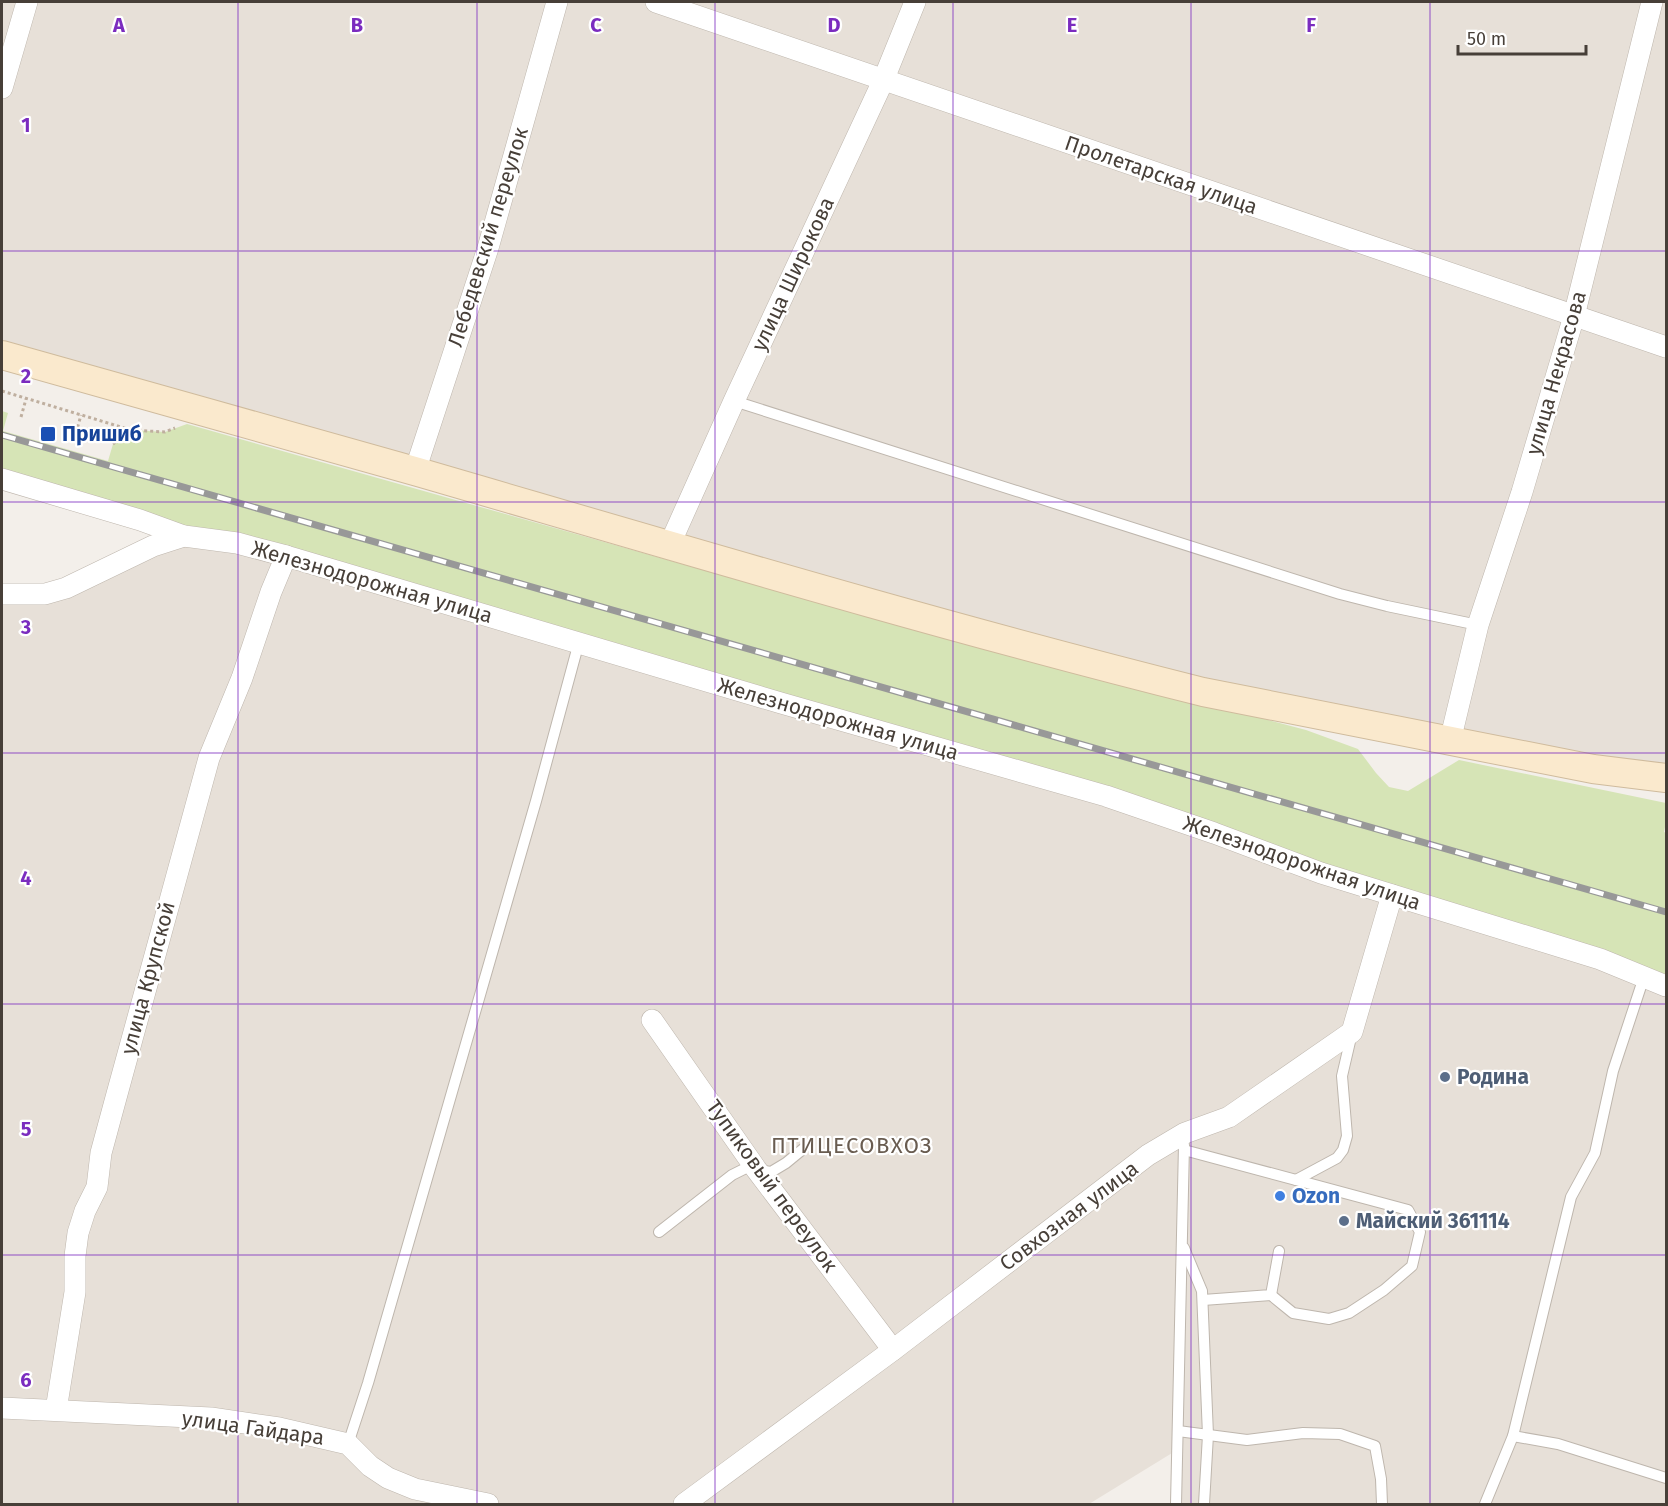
<svg xmlns="http://www.w3.org/2000/svg" width="1668" height="1506" font-family="'Fira Sans',sans-serif">
<rect width="100%" height="100%" fill="#f3efea"/>
<g fill="#e7e0d8">
<path d="M 2,2 L 1666,2 L 1666,778 L 1334,719 L 2,355 Z"/>
<path d="M 184,536 L 781,703 L 1666,986 L 1666,1504 L 1176,1504 L 1177,1450 L 1089,1504 L 2,1504 L 2,594 L 45,594 Z"/>
</g>
<path fill="#d6e4b6" d="M 2,411 L 8,413 L 3,431 L 108,461 L 113,444 L 131,430 L 165,432 L 187,424 L 795,596 L 1306,730 L 1358,749 L 1376,773 L 1389,787 L 1408,791 L 1459,760 L 1666,803 L 1666,822 L 1664,832 L 1666,833 L 1666,986 L 1214,833 L 2,479 Z"/>
<g fill="none" stroke-linecap="round" stroke-linejoin="round">
<defs>
<g id="service">
<path d="M 734,401 L 1340,594 L 1387,606 L 1478,625"/>
<path d="M 1184,1150 L 1408,1210 L 1420,1232 L 1412,1266 L 1384,1290 L 1349,1313 L 1329,1319 L 1293,1313 L 1271,1295"/>
<path d="M 1296,1180 L 1337,1158 L 1343,1150 L 1347,1136 L 1342,1076 L 1352,1033"/>
<path d="M 659,1232 L 732,1175 L 746,1168 L 771,1172 L 786,1163 L 803,1149"/>
<path d="M 1184,1248 L 1202,1291 L 1208,1435 L 1204,1504"/>
<path d="M 1203,1300 L 1271,1295 L 1279,1251"/>
<path d="M 1178,1431 L 1247,1440 L 1303,1433 L 1340,1434 L 1375,1446 L 1381,1479 L 1382,1504"/>
<path d="M 1513,1436 L 1558,1444 L 1666,1478"/>
<path d="M 348,1444 L 368,1383 L 536,801 L 579,642"/>
<path d="M 1176,1504 L 1184,1145"/>
<path d="M 1485,1504 L 1513,1436 L 1571,1197 L 1595,1153 L 1613,1071 L 1644,977"/>
</g>
<g id="minor">
<path d="M 656,2 L 1666,347"/>
<path d="M 2,88 L 27,2"/>
<path d="M 415,471 L 488,248 L 557,2"/>
<path d="M 2,479 L 140,520 L 184,536 L 237,543 L 286,556 L 781,703 L 1106,796 L 1214,833 L 1321,873 L 1600,959 L 1666,986"/>
<path d="M 669,546 L 734,401 L 883,81 L 915,2"/>
<path d="M 2,594 L 45,594 L 66,588 L 153,546 L 184,536"/>
<path d="M 1450,741 L 1478,625 L 1522,492 L 1574,316 L 1652,2"/>
<path d="M 652,1020 L 756,1169 L 893,1350"/>
<path d="M 2,1408 L 211,1418 L 279,1428 L 348,1444 L 370,1466 L 388,1478 L 415,1489 L 488,1504"/>
<path d="M 56,1410 L 75,1292 L 75,1256 L 78,1233 L 85,1211 L 97,1187 L 101,1153 L 114,1105 L 209,758 L 242,678 L 271,592 L 286,556"/>
<path d="M 684,1504 L 893,1350 L 1148,1155 L 1185,1133 L 1229,1117 L 1352,1032 L 1392,895"/>
</g>
<path id="secondary" d="M 2,355 C 140,395 280,432 418,472 C 679,548 939,626 1203,692 L 1593,769 L 1666,778"/>
</defs>
<use href="#service" stroke="#beb6ad" stroke-width="12"/>
<use href="#minor" stroke="#beb6ad" stroke-width="22"/>
<use href="#secondary" stroke="#cfbb9d" stroke-width="30"/>
<g stroke="#bfaf9f" stroke-width="3" stroke-dasharray="3 3" stroke-linecap="butt">
<path d="M 2,391 L 131,430"/>
<path d="M 21,417 L 26,399"/>
<path d="M 76,433 L 81,415"/>
<path d="M 113,444 L 131,430 L 165,432 L 175,428"/>
</g>
<use href="#service" stroke="#fff" stroke-width="10"/>
<use href="#minor" stroke="#fff" stroke-width="21"/>
<use href="#secondary" stroke="#fae9cd" stroke-width="28"/>
<defs>
<path id="rail" d="M 2,435 L 1666,912"/>
</defs>
<use href="#rail" stroke="#989898" stroke-width="7"/>
<use href="#rail" stroke="#fff" stroke-width="4.5" stroke-dasharray="14" stroke-linecap="butt"/>
</g>
<path fill="none" stroke="#7b2cbf" stroke-width="1.5" stroke-opacity="0.55" d="M 238,2 L 238,1504M 477,2 L 477,1504M 715,2 L 715,1504M 953,2 L 953,1504M 1191,2 L 1191,1504M 1430,2 L 1430,1504M 2,251 L 1666,251M 2,502 L 1666,502M 2,753 L 1666,753M 2,1004 L 1666,1004M 2,1255 L 1666,1255"/>
<rect fill="#1a4fb4" stroke="#fff" stroke-width="2" x="40" y="426" width="16" height="16" rx="3"/>
<g fill="#5c6f8a" stroke="#fff" stroke-width="2">
<circle cx="1445" cy="1077" r="6"/>
<circle cx="1344" cy="1221" r="6"/>
</g>
<circle fill="#3f7fe0" stroke="#fff" stroke-width="2" cx="1280" cy="1196" r="6"/>
<g text-anchor="middle" dominant-baseline="central" stroke-width="4.5" stroke-linejoin="round" paint-order="stroke">
<g font-size="21" fill="#473f38" stroke="#fff">
<text transform="translate(1161 175) rotate(19)">Пролетарская улица</text>
<text transform="translate(488 237) rotate(-73)">Лебедевский переулок</text>
<text transform="translate(793 274) rotate(-65)">улица Широкова</text>
<text transform="translate(1556 373) rotate(-74)">улица Некрасова</text>
<text transform="translate(372 582) rotate(16)">Железнодорожная улица</text>
<text transform="translate(838 719) rotate(16)">Железнодорожная улица</text>
<text transform="translate(1302 863) rotate(19)">Железнодорожная улица</text>
<text transform="translate(148 978) rotate(-75)">улица Крупской</text>
<text transform="translate(772 1186) rotate(54)">Тупиковый переулок</text>
<text transform="translate(1069 1216) rotate(-37)">Совхозная улица</text>
<text transform="translate(253 1428) rotate(8)">улица Гайдара</text>
</g>
<g font-size="21" font-weight="bold" fill="#164399" stroke="#fff" text-anchor="start">
<text x="62" y="434">Пришиб</text>
</g>
<g font-size="21" font-weight="bold" fill="#4e5e75" stroke="#fff" text-anchor="start">
<text x="1457" y="1077">Родина</text>
<text x="1356" y="1221">Майский 361114</text>
</g>
<g font-size="21" font-weight="bold" fill="#366cbe" stroke="#fff" text-anchor="start">
<text x="1292" y="1196">Ozon</text>
</g>
<g font-size="22" letter-spacing="1.5" fill="#695c50" stroke="#fff">
<text x="852" y="1145">ПТИЦЕСОВХОЗ</text>
</g>
</g>
<g font-size="20" text-anchor="middle" font-weight="bold" fill="#7b2cbf" stroke="#fff" stroke-width="4.5" stroke-linejoin="round" paint-order="stroke">
<text x="119" y="32">A</text>
<text x="357" y="32">B</text>
<text x="596" y="32">C</text>
<text x="834" y="32">D</text>
<text x="1072" y="32">E</text>
<text x="1311" y="32">F</text>
<text x="26" y="132">1</text>
<text x="26" y="383">2</text>
<text x="26" y="634">3</text>
<text x="26" y="885">4</text>
<text x="26" y="1136">5</text>
<text x="26" y="1387">6</text>
</g>
<rect width="1668" height="1506" fill="none" stroke="#473f38" stroke-width="6"/>
<path d="M1458 45v9h128v-9" fill="none" stroke="#473f38" stroke-width="3"/>
<text x="1467" y="45" font-size="18" fill="#473f38" stroke="#ffffff" stroke-width="4.5" paint-order="stroke">50 m</text>
</svg>
